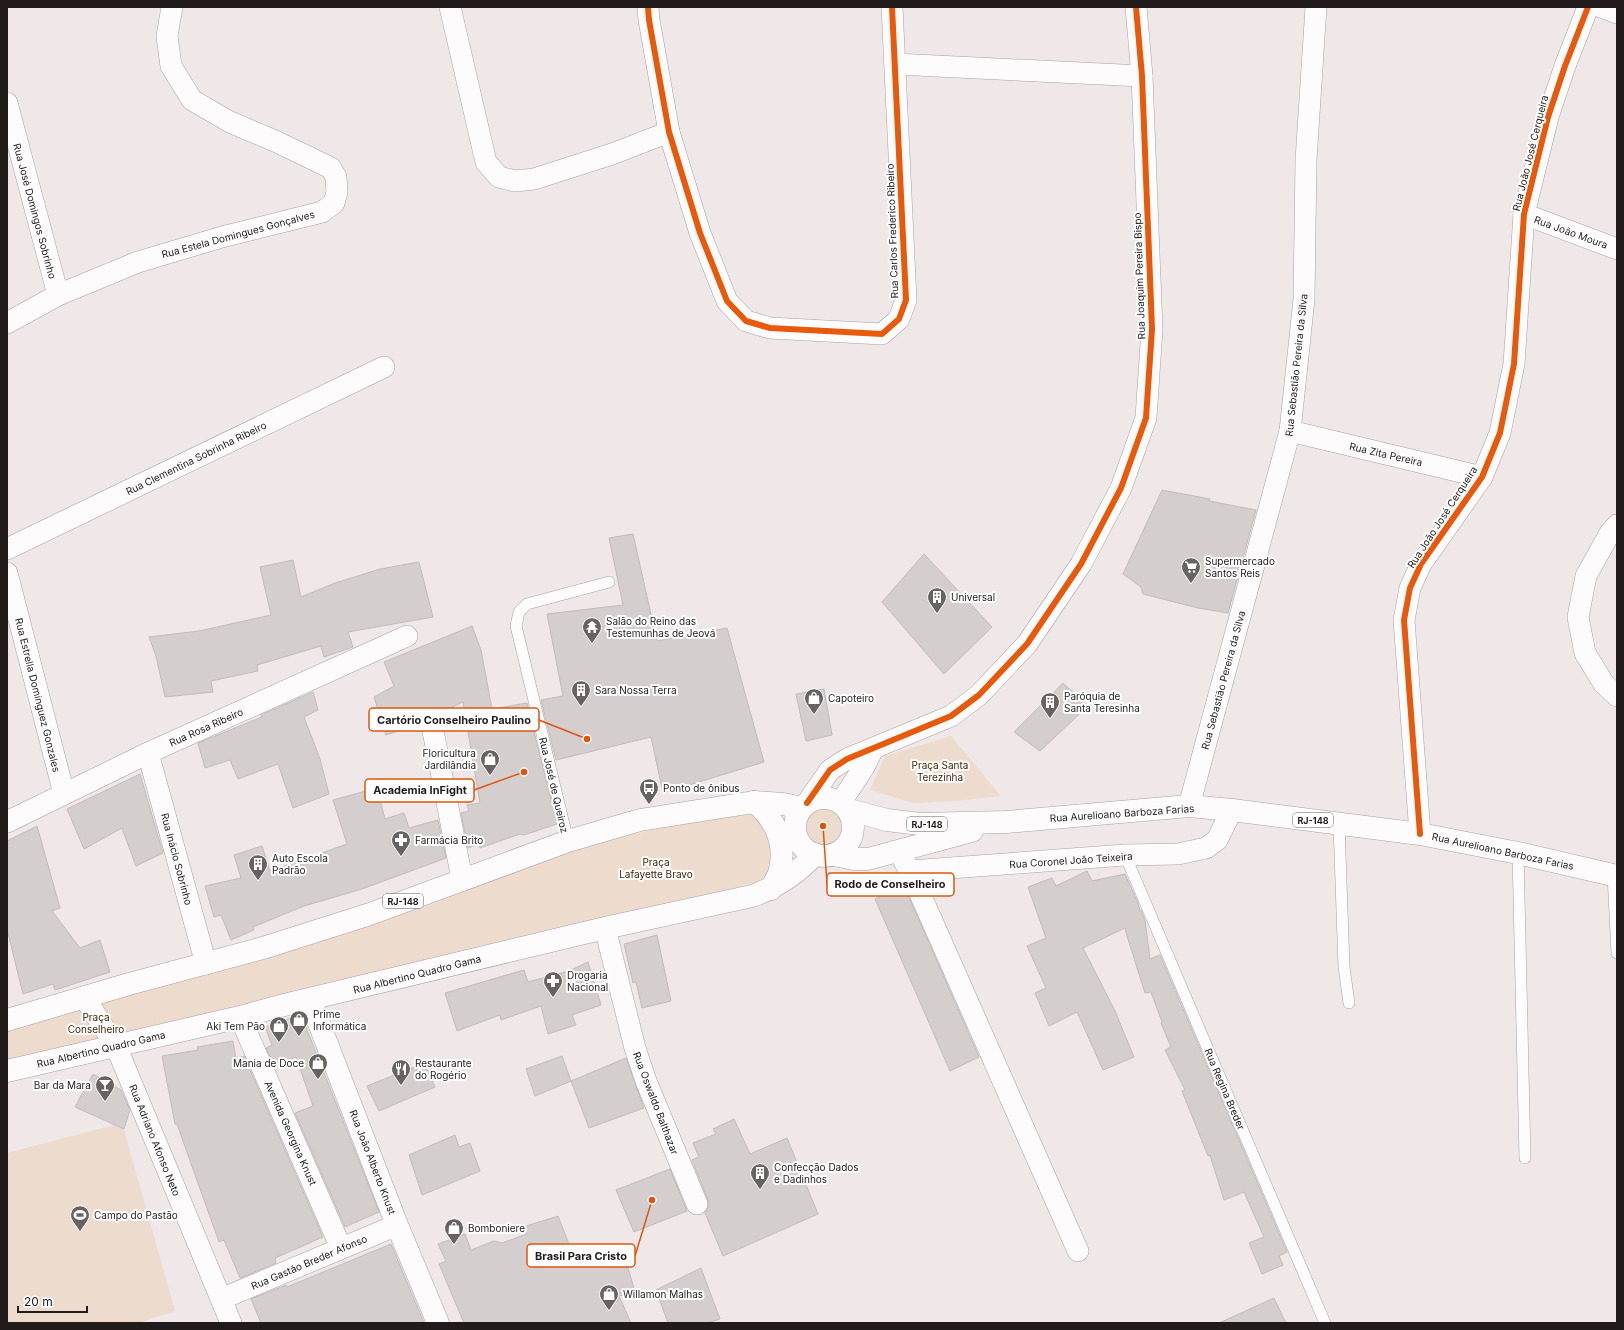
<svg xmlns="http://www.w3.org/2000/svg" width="1624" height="1330" font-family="Inter,sans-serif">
<rect width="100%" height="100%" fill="#f0e7e8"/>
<g fill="#eddbce">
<path d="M 951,736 L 1001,796 L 955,801 L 913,803 L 870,790 L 885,756 Z"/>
<circle cx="823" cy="827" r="19"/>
<path d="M 759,809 L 773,847 L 774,861 L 765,880 L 128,1040 L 7,1064 L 7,1030 L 370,925 L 433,904 L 570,851 L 646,831 Z"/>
<path d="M 122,1123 L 175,1311 L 138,1323 L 7,1323 L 7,1153 Z"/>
</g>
<g fill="#d4cecf" stroke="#c2bbbd">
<path d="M 1162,490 L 1210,499 L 1209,501 L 1256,510 L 1228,613 L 1198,608 L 1143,594 L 1141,587 L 1123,574 Z"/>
<path d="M 633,534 L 657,641 L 727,628 L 764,762 L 663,793 L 651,737 L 556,760 L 541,700 L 563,696 L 547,614 L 623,605 L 609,538 Z"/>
<path d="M 924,554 L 992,627 L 944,674 L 882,602 Z"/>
<path d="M 293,560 L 301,597 L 335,583 L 380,569 L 419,562 L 433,617 L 348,632 L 353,647 L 324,657 L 321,646 L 257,665 L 258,671 L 211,681 L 213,692 L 165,697 L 156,656 L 149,637 L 199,631 L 271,615 L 260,567 Z"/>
<path d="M 472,626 L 481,650 L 492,709 L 527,703 L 557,824 L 524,835 L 520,834 L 480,848 L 479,844 L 468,848 L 461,813 L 469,811 L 467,805 L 480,803 L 463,702 L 410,727 L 386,735 L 374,697 L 394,686 L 384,662 Z"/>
<path d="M 1063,683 L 1088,706 L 1040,751 L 1014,732 Z"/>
<path d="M 824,689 L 832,735 L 806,741 L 796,694 Z"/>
<path d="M 313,692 L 318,710 L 304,717 L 320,759 L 329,794 L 293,808 L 278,764 L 238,779 L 230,760 L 205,768 L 198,743 L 262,717 L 261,715 Z"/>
<path d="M 140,774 L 163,853 L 136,866 L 122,828 L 84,849 L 67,809 Z"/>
<path d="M 377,788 L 385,819 L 404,813 L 409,828 L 438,820 L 446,858 L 362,889 L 304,906 L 253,927 L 254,930 L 231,940 L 221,915 L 214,917 L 205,886 L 241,878 L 234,855 L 262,846 L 270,871 L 347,844 L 333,800 Z"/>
<path d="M 37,826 L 60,908 L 52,911 L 80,948 L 100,940 L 110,972 L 55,990 L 53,984 L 23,994 L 7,929 L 7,841 Z"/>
<path d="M 1087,871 L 1092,881 L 1125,874 L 1138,903 L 1140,911 L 1141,910 L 1145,920 L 1150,959 L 1160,955 L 1287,1252 L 1279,1256 L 1283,1265 L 1262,1274 L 1249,1243 L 1264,1237 L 1244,1192 L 1224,1200 L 1210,1155 L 1208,1156 L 1182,1091 L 1185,1090 L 1165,1050 L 1171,1047 L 1161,1023 L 1162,1022 L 1151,992 L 1145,993 L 1127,936 L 1125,928 L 1083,948 L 1115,1011 L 1134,1057 L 1103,1070 L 1077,1012 L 1049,1026 L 1035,993 L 1046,988 L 1027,946 L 1046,938 L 1028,887 L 1052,878 L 1056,886 Z"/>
<path d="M 904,886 L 979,1057 L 950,1071 L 875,899 Z"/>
<path d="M 657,935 L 671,1001 L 642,1008 L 636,982 L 633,983 L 624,944 Z"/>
<path d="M 588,962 L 601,1005 L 572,1015 L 576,1025 L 548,1034 L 541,1006 L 501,1020 L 500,1015 L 457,1031 L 445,993 L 524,970 L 528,982 L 569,971 Z"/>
<path d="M 294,1016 L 302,1017 L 379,1212 L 345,1227 L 295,1113 L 313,1106 L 296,1057 L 274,1065 L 266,1048 L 272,1045 L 265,1027 L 280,1023 Z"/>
<path d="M 233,1041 L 236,1059 L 244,1056 L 323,1237 L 275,1258 L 276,1263 L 240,1278 L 224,1240 L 219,1242 L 177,1124 L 175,1124 L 162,1056 L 198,1050 L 197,1047 Z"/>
<path d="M 562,1056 L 571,1081 L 535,1096 L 526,1069 Z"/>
<path d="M 626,1058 L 644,1108 L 589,1128 L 571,1081 Z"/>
<path d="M 424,1063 L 435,1087 L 379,1111 L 367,1086 Z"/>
<path d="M 93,1074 L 121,1090 L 130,1110 L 124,1129 L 75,1107 Z"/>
<path d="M 734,1119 L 750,1154 L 787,1138 L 818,1214 L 723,1256 L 705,1213 L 709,1206 L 708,1200 L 692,1160 L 699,1157 L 693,1143 L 716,1134 L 713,1129 Z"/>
<path d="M 455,1135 L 459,1147 L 470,1143 L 480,1171 L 422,1195 L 409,1155 Z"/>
<path d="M 670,1169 L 687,1211 L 634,1232 L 616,1190 Z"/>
<path d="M 558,1216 L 576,1262 L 622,1247 L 635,1292 L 619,1296 L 631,1323 L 464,1323 L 439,1264 L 446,1261 L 438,1244 L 465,1234 L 471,1250 L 494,1241 L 502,1243 L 527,1234 L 523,1227 Z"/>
<path d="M 391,1244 L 424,1323 L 261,1323 L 251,1299 L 286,1285 L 287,1287 Z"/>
<path d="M 701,1268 L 720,1319 L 707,1323 L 668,1323 L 656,1290 Z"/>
<path d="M 1274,1298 L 1286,1323 L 1219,1323 Z"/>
</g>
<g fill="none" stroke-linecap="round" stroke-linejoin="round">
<defs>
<g id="service">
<path d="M 1339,824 L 1344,967 L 1349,1003"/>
<path d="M 568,841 L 516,626 L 519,612 L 527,604 L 609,582"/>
<path d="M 1518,853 L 1525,1158"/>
<path d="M 1125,855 L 1325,1323"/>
<path d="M 1613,875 L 1617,953"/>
</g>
<g id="minor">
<path d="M 450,7 L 486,162 L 499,177 L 515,181 L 534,179 L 612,154 L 669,132"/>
<path d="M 648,7 L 649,20 L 669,132 L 700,233 L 727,301 L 746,321 L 770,328 L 882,334 L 899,319 L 906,300 L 892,7"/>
<path d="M 1601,7 L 1617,13"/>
<path d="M 895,64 L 1142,76"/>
<path d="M 7,103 L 58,295"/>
<path d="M 1524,214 L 1617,249"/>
<path d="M 7,323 L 58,295 L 138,262 L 222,237 L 322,212 L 334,203 L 337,192 L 336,177 L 331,168 L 275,141 L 230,122 L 192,100 L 171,66 L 167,36 L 172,7"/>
<path d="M 1290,431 L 1482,477"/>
<path d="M 1617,525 L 1610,533 L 1586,576 L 1578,617 L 1585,653 L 1604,684 L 1617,696"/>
<path d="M 7,549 L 384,367"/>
<path d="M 7,573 L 64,794"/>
<path d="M 433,731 L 462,879"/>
<path d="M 148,753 L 206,964"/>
<path d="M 841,802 L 864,767 L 873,749"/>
<path d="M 807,803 L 830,770 L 847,759 L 951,716 L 979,695 L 1027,644 L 1081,564 L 1121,488 L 1146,418 L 1152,329 L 1142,76 L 1136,7"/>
<path d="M 1189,806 L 1290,431 L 1304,299 L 1306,160 L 1316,7"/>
<path d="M 7,822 L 148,753 L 407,636"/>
<path d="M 1420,834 L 1404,620 L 1410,588 L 1421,564 L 1482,477 L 1500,433 L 1514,364 L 1524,214 L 1548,117 L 1565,66 L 1588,7"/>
<path d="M 904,861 L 910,871 L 1125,855 L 1178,854 L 1206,848 L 1217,840 L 1232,810"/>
<path d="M 910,871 L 1078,1251"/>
<path d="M 605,928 L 635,1048 L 646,1081 L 697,1204"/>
<path d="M 84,997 L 116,1046 L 231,1323"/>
<path d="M 240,1017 L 341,1248"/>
<path d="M 221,1299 L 397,1225"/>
</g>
<path id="tertiary" d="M 310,1000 L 397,1225 L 438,1323"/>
<g id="primary">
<circle cx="824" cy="827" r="29"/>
<path d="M 754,802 C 775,818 786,843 780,869 C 779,876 774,883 771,889"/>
<path d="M 849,810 L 887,820 L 920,824 L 1006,822 L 1189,806 L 1232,810 L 1420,834 L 1518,853 L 1617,876"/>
<path d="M 834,855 L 854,859 L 868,859 L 972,831"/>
<path d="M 7,1020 L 129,984 L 263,948 L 370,914 L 568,841 L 640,820 L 754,802 L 783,804 L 802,808"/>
<path d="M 7,1071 L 240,1017 L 280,1006 L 605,928 L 752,896 C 777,887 797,874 815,854"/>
</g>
</defs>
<use href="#service" stroke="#a8a1a2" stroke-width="12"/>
<use href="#minor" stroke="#a8a1a2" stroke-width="22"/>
<use href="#tertiary" stroke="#a8a1a2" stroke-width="23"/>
<use href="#primary" stroke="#a8a1a2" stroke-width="23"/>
<use href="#service" stroke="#fdfbfc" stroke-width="11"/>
<use href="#minor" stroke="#fdfbfc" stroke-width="21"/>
<use href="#tertiary" stroke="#fdfbfc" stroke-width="22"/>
<use href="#primary" stroke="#fdfbfc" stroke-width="22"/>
<defs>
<g id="cycleway">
<path d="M 648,7 L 649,20 L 669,132 L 700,233 L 727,301 L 746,321 L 770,328 L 882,334 L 899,319 L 906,300 L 892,7"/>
<path d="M 807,803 L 830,770 L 847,759 L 951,716 L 979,695 L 1027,644 L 1081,564 L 1121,488 L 1146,418 L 1152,329 L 1142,76 L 1136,7"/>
<path d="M 1420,834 L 1404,620 L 1410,588 L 1421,564 L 1482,477 L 1500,433 L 1514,364 L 1524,214 L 1548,117 L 1565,66 L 1588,7"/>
</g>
</defs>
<use href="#cycleway" stroke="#fff" stroke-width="8"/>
<use href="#cycleway" stroke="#e8590c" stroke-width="6"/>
</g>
<defs>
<symbol id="supermarket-pin" viewBox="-11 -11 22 30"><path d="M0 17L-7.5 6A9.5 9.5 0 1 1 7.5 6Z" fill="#696263" stroke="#fff"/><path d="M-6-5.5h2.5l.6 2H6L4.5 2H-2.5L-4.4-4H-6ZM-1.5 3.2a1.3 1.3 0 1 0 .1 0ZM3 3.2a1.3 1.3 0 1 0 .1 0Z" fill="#fff"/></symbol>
<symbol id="building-pin" viewBox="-11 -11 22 30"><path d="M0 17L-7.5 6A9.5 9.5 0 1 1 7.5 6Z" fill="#696263" stroke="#fff"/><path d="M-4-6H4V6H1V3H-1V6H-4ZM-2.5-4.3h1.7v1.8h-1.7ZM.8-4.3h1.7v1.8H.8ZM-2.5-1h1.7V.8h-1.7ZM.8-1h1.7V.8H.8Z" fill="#fff"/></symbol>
<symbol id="temple-pin" viewBox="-11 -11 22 30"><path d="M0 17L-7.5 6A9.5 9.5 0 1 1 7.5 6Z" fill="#696263" stroke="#fff"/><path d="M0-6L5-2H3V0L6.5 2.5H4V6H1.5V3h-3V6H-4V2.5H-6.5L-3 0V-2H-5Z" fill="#fff"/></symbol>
<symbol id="shop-pin" viewBox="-11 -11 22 30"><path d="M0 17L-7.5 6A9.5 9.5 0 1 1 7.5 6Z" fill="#696263" stroke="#fff"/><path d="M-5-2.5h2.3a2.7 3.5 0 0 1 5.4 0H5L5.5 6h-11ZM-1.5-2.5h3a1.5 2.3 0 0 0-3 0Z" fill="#fff"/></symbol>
<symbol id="bus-pin" viewBox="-11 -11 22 30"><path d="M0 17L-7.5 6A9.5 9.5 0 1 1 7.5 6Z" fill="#696263" stroke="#fff"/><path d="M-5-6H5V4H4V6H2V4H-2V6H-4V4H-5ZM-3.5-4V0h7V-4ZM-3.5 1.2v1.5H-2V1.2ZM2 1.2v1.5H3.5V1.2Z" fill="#fff"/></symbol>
<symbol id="pharmacy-pin" viewBox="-11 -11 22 30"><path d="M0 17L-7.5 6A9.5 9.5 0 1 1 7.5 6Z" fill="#696263" stroke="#fff"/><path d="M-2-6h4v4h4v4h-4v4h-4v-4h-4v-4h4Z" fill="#fff"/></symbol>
<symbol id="restaurant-pin" viewBox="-11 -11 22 30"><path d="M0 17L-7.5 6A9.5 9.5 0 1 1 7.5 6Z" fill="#696263" stroke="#fff"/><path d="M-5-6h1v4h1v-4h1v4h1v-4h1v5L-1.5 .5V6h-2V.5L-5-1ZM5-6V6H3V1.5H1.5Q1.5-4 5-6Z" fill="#fff"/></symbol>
<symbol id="bar-pin" viewBox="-11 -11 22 30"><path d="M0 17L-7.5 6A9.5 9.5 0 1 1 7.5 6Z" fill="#696263" stroke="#fff"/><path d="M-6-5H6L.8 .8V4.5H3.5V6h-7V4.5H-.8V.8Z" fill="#fff"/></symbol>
<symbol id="stadium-pin" viewBox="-11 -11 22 30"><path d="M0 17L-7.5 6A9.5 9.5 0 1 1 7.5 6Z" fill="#696263" stroke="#fff"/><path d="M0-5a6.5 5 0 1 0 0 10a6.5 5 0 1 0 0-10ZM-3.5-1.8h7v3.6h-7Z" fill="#fff"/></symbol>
</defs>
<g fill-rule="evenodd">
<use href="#supermarket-pin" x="1180" y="556" width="22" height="30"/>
<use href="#building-pin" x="926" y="586" width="22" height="30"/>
<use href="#temple-pin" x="581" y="616" width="22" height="30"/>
<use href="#building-pin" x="570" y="679" width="22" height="30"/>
<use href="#shop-pin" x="803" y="687" width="22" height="30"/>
<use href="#building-pin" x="1039" y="691" width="22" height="30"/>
<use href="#shop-pin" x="479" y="748" width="22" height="30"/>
<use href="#bus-pin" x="638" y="777" width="22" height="30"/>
<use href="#pharmacy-pin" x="390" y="829" width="22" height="30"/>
<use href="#building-pin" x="247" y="853" width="22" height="30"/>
<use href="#pharmacy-pin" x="542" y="970" width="22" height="30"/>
<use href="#shop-pin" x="288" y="1009" width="22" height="30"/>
<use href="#shop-pin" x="268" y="1015" width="22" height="30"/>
<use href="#shop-pin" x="307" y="1052" width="22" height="30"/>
<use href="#restaurant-pin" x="390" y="1058" width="22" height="30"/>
<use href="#bar-pin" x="94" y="1074" width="22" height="30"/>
<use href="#building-pin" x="749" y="1162" width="22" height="30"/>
<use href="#stadium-pin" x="69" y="1204" width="22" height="30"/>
<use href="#shop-pin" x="443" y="1217" width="22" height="30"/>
<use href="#shop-pin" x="598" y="1283" width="22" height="30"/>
</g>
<g text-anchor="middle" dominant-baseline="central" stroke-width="4" stroke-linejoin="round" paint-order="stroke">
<g fill="#fff" stroke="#645f60" stroke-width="1">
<rect x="1293" y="813" width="40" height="14" rx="3"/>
<rect x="907" y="817" width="40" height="14" rx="3"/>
<rect x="383" y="894" width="40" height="14" rx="3"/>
</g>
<g font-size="9" font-weight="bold" fill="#211b1c">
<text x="1313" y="820">RJ-148</text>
<text x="927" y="824">RJ-148</text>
<text x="403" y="901">RJ-148</text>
</g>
<g font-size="10" fill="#211b1c" stroke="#fff">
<text transform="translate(1530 153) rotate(-76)">Rua João José Cerqueira</text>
<text transform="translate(35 211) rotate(75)">Rua José Domingos Sobrinho</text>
<text transform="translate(892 231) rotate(-92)">Rua Carlos Frederico Ribeiro</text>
<text transform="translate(1571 232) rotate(20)">Rua João Moura</text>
<text transform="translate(238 234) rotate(-15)">Rua Estela Domingues Gonçalves</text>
<text transform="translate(1139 276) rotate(-92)">Rua Joaquim Pereira Bispo</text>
<text transform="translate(1296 365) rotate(-84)">Rua Sebastião Pereira da Silva</text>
<text transform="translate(1386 454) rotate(13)">Rua Zita Pereira</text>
<text transform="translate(196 458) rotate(-26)">Rua Clementina Sobrinha Ribeiro</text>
<text transform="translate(1442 517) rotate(-57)">Rua João José Cerqueira</text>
<text transform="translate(1223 680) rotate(-75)">Rua Sebastião Pereira da Silva</text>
<text transform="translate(38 695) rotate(76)">Rua Estrella Dominguez Gonzales</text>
<text transform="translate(206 727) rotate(-24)">Rua Rosa Ribeiro</text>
<text transform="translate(554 785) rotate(77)">Rua José de Queiroz</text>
<text transform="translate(1122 813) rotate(-4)">Rua Aurelioano Barboza Farias</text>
<text transform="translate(1503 851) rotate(12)">Rua Aurelioano Barboza Farias</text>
<text transform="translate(177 859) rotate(75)">Rua Inácio Sobrinho</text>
<text transform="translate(1071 860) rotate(-4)">Rua Coronel João Teixeira</text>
<text transform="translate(417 974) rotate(-14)">Rua Albertino Quadro Gama</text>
<text transform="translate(101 1049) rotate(-13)">Rua Albertino Quadro Gama</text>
<text transform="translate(1225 1089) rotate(67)">Rua Regina Breder</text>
<text transform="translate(656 1103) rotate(69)">Rua Oswaldo Balthazar</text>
<text transform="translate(291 1133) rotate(66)">Avenida Georgina Knust</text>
<text transform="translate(155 1140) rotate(68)">Rua Adriano Afonso Neto</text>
<text transform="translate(373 1162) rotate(69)">Rua João Alberto Knust</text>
<text transform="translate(309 1262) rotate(-23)">Rua Gastão Breder Afonso</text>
</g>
<g font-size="10" fill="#211b1c" stroke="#fff" text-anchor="start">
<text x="1205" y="561">Supermercado<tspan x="1205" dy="12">Santos Reis</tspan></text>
<text x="951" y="597">Universal</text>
<text x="606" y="621">Salão do Reino das<tspan x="606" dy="12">Testemunhas de Jeová</tspan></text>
<text x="595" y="690">Sara Nossa Terra</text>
<text x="1064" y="696">Paróquia de<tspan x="1064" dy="12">Santa Teresinha</tspan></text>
<text x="828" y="698">Capoteiro</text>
<text x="476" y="753" text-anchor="end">Floricultura<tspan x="476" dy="12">Jardilândia</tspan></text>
<text x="663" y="788">Ponto de ônibus</text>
<text x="415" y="840">Farmácia Brito</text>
<text x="272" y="858">Auto Escola<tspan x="272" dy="12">Padrão</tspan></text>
<text x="567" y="975">Drogaria<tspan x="567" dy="12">Nacional</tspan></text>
<text x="313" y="1014">Prime<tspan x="313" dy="12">Informática</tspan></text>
<text x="265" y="1026" text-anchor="end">Aki Tem Pão</text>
<text x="304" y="1063" text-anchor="end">Mania de Doce</text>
<text x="415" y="1063">Restaurante<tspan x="415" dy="12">do Rogério</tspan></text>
<text x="91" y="1085" text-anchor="end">Bar da Mara</text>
<text x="774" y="1167">Confecção Dados<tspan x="774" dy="12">e Dadinhos</tspan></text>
<text x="94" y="1215">Campo do Pastão</text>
<text x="468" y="1228">Bomboniere</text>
<text x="623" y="1294">Willamon Malhas</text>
</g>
<g font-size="10" fill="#422606" stroke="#fff">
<text x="940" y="765">Praça Santa<tspan x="940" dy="12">Terezinha</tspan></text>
<text x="656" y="862">Praça<tspan x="656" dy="12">Lafayette Bravo</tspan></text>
<text x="96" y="1017">Praça<tspan x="96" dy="12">Conselheiro</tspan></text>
</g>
</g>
<path fill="none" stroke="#de560d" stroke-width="1.5" d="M587 739L539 720M524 772L474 790M823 826L827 884M652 1200L635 1256"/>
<g fill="#de560d" stroke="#fff" stroke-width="1.5">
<circle cx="587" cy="739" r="4"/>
<circle cx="524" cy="772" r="4"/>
<circle cx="823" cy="826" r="4"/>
<circle cx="652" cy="1200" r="4"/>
</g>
<g fill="#fff" stroke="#de560d" stroke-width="1.5">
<rect x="369" y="708" width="170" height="23" rx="4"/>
<rect x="365" y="779" width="109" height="23" rx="4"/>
<rect x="827" y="873" width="127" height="23" rx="4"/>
<rect x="527" y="1244" width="108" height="23" rx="4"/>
</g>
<g font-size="11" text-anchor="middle" font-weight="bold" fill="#211b1c">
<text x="454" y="724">Cartório Conselheiro Paulino</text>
<text x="420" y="794">Academia InFight</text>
<text x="890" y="888">Rodo de Conselheiro</text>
<text x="581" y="1260">Brasil Para Cristo</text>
</g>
<rect width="1624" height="1330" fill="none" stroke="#211b1c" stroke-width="16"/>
<path d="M18 1306v6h69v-6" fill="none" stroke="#211b1c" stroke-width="2"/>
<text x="24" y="1306" font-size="12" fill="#211b1c" stroke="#ffffff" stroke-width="3" paint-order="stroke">20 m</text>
</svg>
